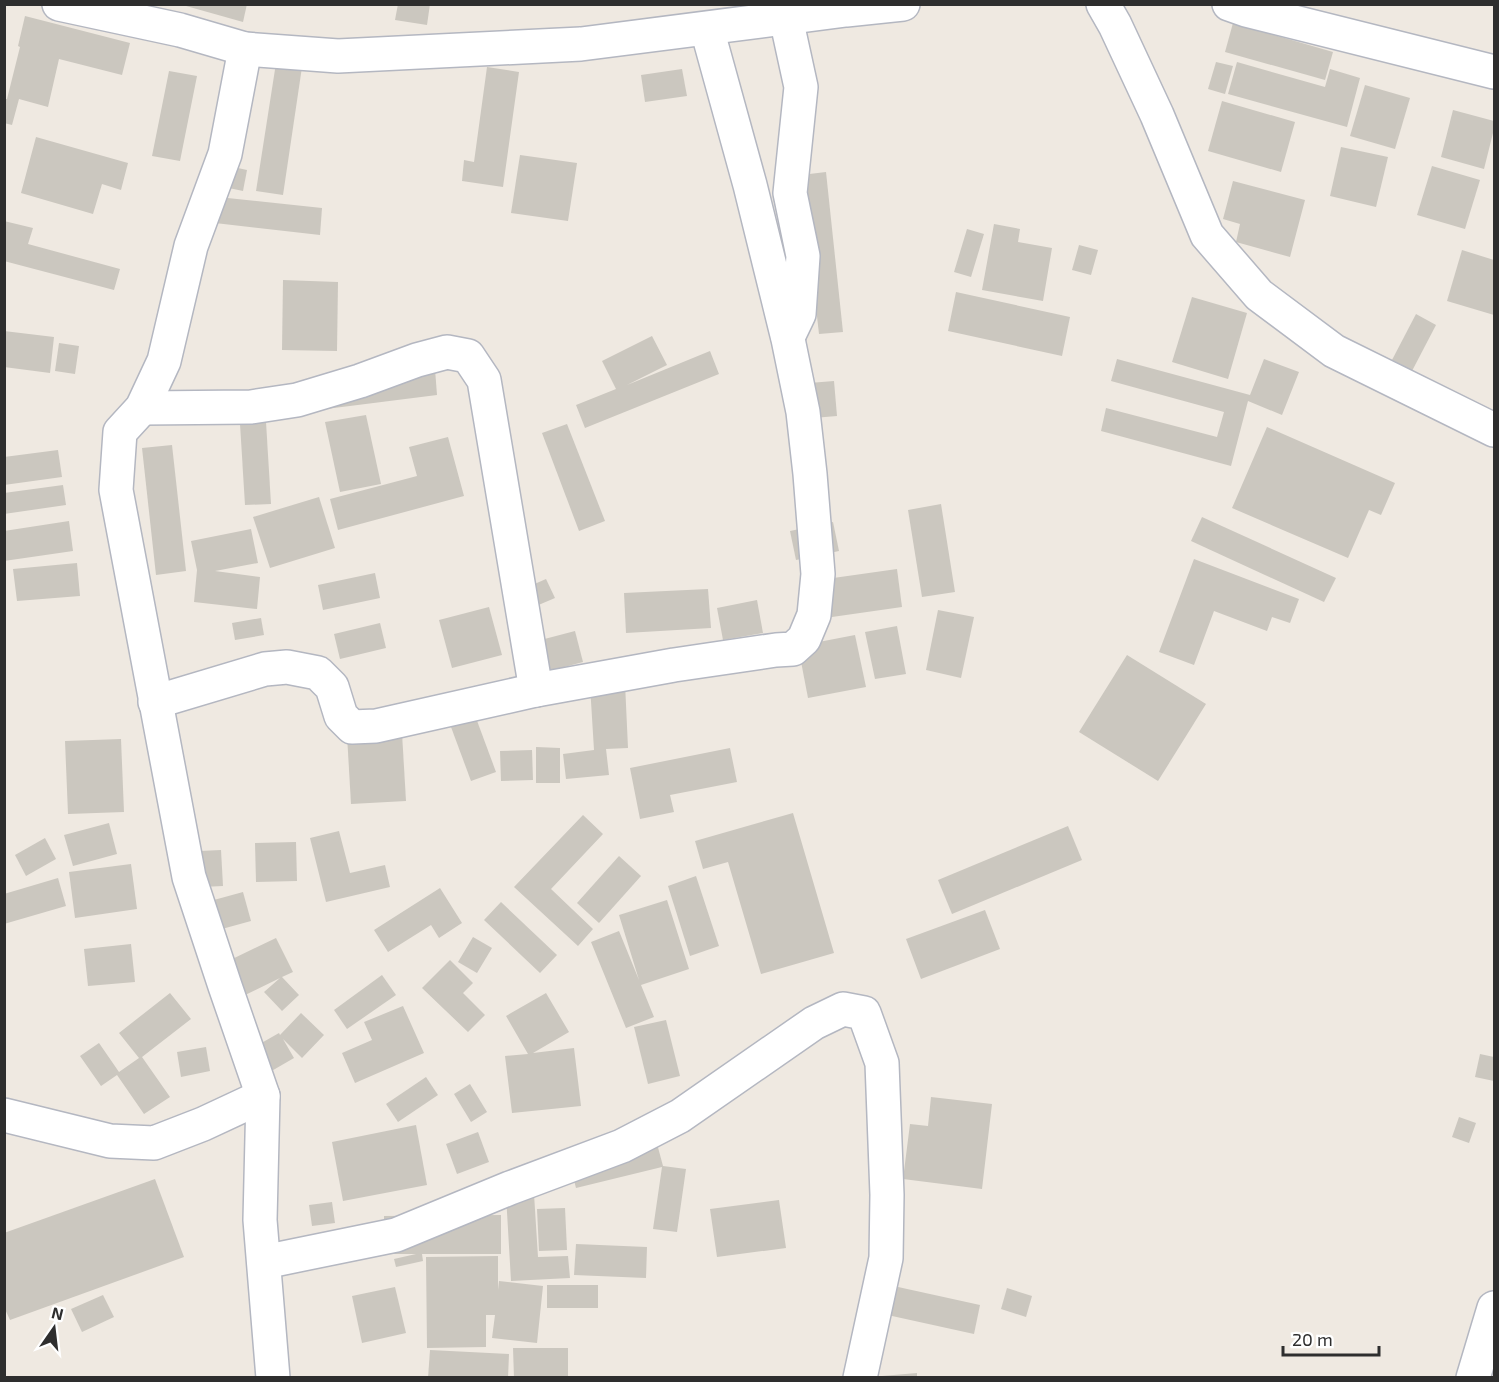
<svg xmlns="http://www.w3.org/2000/svg" width="1499" height="1382" font-family="'Exo 2',sans-serif">
<rect width="100%" height="100%" fill="#efe9e1"/>
<g fill="#cbc7bf">
<path d="M 179,4 L 247,4 L 243,22 Z"/>
<path d="M 398,4 L 430,4 L 427,25 L 395,20 Z"/>
<path d="M 25,16 L 130,43 L 122,75 L 59,59 L 48,107 L 19,99 L 12,125 L 4,123 L 4,99 L 7,99 L 20,47 L 18,46 Z"/>
<path d="M 1233,23 L 1333,52 L 1325,80 L 1225,52 Z"/>
<path d="M 1216,62 L 1233,66 L 1225,94 L 1208,89 Z"/>
<path d="M 1237,62 L 1325,87 L 1330,69 L 1360,78 L 1347,127 L 1228,94 Z"/>
<path d="M 276,63 L 302,67 L 283,195 L 256,191 Z"/>
<path d="M 487,67 L 519,72 L 503,187 L 462,181 L 464,160 L 474,162 Z"/>
<path d="M 682,69 L 687,96 L 645,102 L 641,75 Z"/>
<path d="M 169,71 L 197,76 L 180,161 L 152,156 Z"/>
<path d="M 1365,85 L 1410,98 L 1395,149 L 1350,136 Z"/>
<path d="M 1222,101 L 1295,122 L 1281,172 L 1208,151 Z"/>
<path d="M 1453,110 L 1494,121 L 1494,129 L 1484,169 L 1441,157 Z"/>
<path d="M 36,137 L 128,163 L 121,190 L 102,184 L 93,214 L 21,193 Z"/>
<path d="M 1341,147 L 1388,157 L 1376,207 L 1330,196 Z"/>
<path d="M 520,155 L 577,163 L 568,221 L 511,213 Z"/>
<path d="M 215,163 L 247,170 L 243,191 L 210,184 Z"/>
<path d="M 1432,166 L 1480,180 L 1465,229 L 1417,215 Z"/>
<path d="M 826,172 L 843,332 L 819,334 L 801,175 Z"/>
<path d="M 1233,181 L 1305,200 L 1290,257 L 1236,242 L 1240,224 L 1223,219 Z"/>
<path d="M 218,197 L 322,208 L 320,235 L 215,223 Z"/>
<path d="M 4,221 L 33,228 L 28,244 L 120,269 L 114,290 L 4,261 Z"/>
<path d="M 994,224 L 1020,229 L 1018,242 L 1052,248 L 1043,301 L 982,290 Z"/>
<path d="M 967,229 L 984,234 L 971,277 L 954,272 Z"/>
<path d="M 1079,245 L 1098,250 L 1091,275 L 1072,270 Z"/>
<path d="M 1462,250 L 1494,260 L 1494,315 L 1447,301 Z"/>
<path d="M 283,280 L 338,282 L 337,351 L 282,350 Z"/>
<path d="M 956,292 L 1070,317 L 1062,356 L 948,331 Z"/>
<path d="M 1192,297 L 1247,313 L 1228,379 L 1172,362 Z"/>
<path d="M 1416,314 L 1436,325 L 1412,371 L 1392,360 Z"/>
<path d="M 4,331 L 54,337 L 50,373 L 4,367 Z"/>
<path d="M 652,336 L 667,365 L 627,385 L 710,351 L 719,374 L 585,428 L 576,405 L 616,389 L 602,361 Z"/>
<path d="M 59,343 L 79,346 L 75,374 L 55,371 Z"/>
<path d="M 1117,359 L 1250,395 L 1264,359 L 1299,372 L 1282,415 L 1248,401 L 1231,466 L 1101,431 L 1106,408 L 1217,437 L 1224,412 L 1111,381 Z"/>
<path d="M 435,369 L 437,395 L 318,410 Z"/>
<path d="M 834,381 L 837,416 L 801,419 L 797,384 Z"/>
<path d="M 366,415 L 381,484 L 340,492 L 325,422 Z"/>
<path d="M 266,422 L 271,504 L 245,505 L 240,424 Z"/>
<path d="M 567,424 L 605,521 L 579,531 L 542,433 Z"/>
<path d="M 1267,427 L 1395,483 L 1381,515 L 1369,510 L 1348,558 L 1232,508 Z"/>
<path d="M 448,437 L 464,496 L 338,530 L 330,499 L 417,476 L 409,447 Z"/>
<path d="M 172,445 L 186,571 L 156,575 L 142,448 Z"/>
<path d="M 58,450 L 62,477 L 4,485 L 4,457 Z"/>
<path d="M 63,485 L 66,505 L 4,514 L 4,493 Z"/>
<path d="M 319,497 L 335,548 L 270,568 L 253,517 Z"/>
<path d="M 941,504 L 955,592 L 922,597 L 908,510 Z"/>
<path d="M 1202,517 L 1336,578 L 1324,602 L 1191,541 Z"/>
<path d="M 69,521 L 73,551 L 4,561 L 4,531 Z"/>
<path d="M 833,522 L 839,551 L 796,560 L 790,531 Z"/>
<path d="M 251,529 L 258,563 L 215,571 L 260,577 L 257,609 L 194,602 L 197,570 L 191,541 Z"/>
<path d="M 1194,559 L 1299,599 L 1290,623 L 1272,617 L 1267,631 L 1214,611 L 1194,665 L 1159,652 Z"/>
<path d="M 77,563 L 80,596 L 17,601 L 13,569 Z"/>
<path d="M 897,569 L 902,607 L 811,620 L 805,582 Z"/>
<path d="M 375,573 L 380,598 L 323,610 L 318,585 Z"/>
<path d="M 546,579 L 555,598 L 522,612 L 514,593 Z"/>
<path d="M 708,589 L 711,628 L 626,633 L 624,593 Z"/>
<path d="M 757,600 L 763,633 L 723,640 L 717,608 Z"/>
<path d="M 489,607 L 502,655 L 452,668 L 439,620 Z"/>
<path d="M 938,610 L 974,617 L 961,678 L 926,670 Z"/>
<path d="M 261,618 L 264,635 L 235,640 L 232,623 Z"/>
<path d="M 380,623 L 386,648 L 340,659 L 334,634 Z"/>
<path d="M 897,626 L 906,674 L 875,679 L 865,632 Z"/>
<path d="M 575,631 L 583,662 L 542,673 L 533,642 Z"/>
<path d="M 855,635 L 866,687 L 808,698 L 798,646 Z"/>
<path d="M 1127,655 L 1206,704 L 1158,781 L 1079,732 Z"/>
<path d="M 625,683 L 628,748 L 606,749 L 609,775 L 566,779 L 563,754 L 594,750 L 590,685 Z"/>
<path d="M 476,718 L 496,772 L 471,781 L 451,727 Z"/>
<path d="M 402,733 L 406,801 L 351,804 L 347,735 Z"/>
<path d="M 121,739 L 124,812 L 68,814 L 65,741 Z"/>
<path d="M 536,747 L 560,748 L 560,783 L 536,783 Z"/>
<path d="M 730,748 L 737,782 L 670,795 L 674,812 L 640,819 L 630,768 Z"/>
<path d="M 532,750 L 533,780 L 501,781 L 500,751 Z"/>
<path d="M 793,813 L 834,953 L 761,974 L 728,862 L 703,869 L 695,841 Z"/>
<path d="M 583,815 L 603,834 L 551,889 L 593,929 L 578,946 L 514,887 Z"/>
<path d="M 109,823 L 117,854 L 73,866 L 64,835 Z"/>
<path d="M 1068,826 L 1082,860 L 952,914 L 938,880 Z"/>
<path d="M 339,831 L 350,873 L 385,865 L 390,887 L 326,902 L 310,838 Z"/>
<path d="M 45,838 L 56,859 L 26,876 L 15,855 Z"/>
<path d="M 296,842 L 297,881 L 256,882 L 255,843 Z"/>
<path d="M 221,850 L 223,886 L 181,888 L 179,852 Z"/>
<path d="M 619,856 L 641,876 L 599,923 L 577,903 Z"/>
<path d="M 131,864 L 137,909 L 75,918 L 69,872 Z"/>
<path d="M 696,876 L 719,946 L 690,956 L 668,886 Z"/>
<path d="M 58,878 L 66,906 L 4,924 L 4,894 Z"/>
<path d="M 440,888 L 462,923 L 439,938 L 431,925 L 388,952 L 374,930 Z"/>
<path d="M 243,892 L 251,921 L 200,935 L 192,906 Z"/>
<path d="M 667,900 L 689,969 L 641,985 L 654,1017 L 626,1028 L 591,942 L 619,931 L 639,980 L 619,915 Z"/>
<path d="M 501,902 L 557,955 L 540,973 L 484,920 Z"/>
<path d="M 985,910 L 1000,949 L 921,979 L 906,939 Z"/>
<path d="M 473,937 L 492,948 L 477,973 L 458,962 Z"/>
<path d="M 276,938 L 293,972 L 282,977 L 299,995 L 282,1011 L 264,992 L 280,978 L 241,997 L 224,963 Z"/>
<path d="M 131,944 L 135,982 L 88,986 L 84,949 Z"/>
<path d="M 450,960 L 473,983 L 463,993 L 485,1015 L 468,1032 L 422,988 Z"/>
<path d="M 382,975 L 396,995 L 347,1029 L 334,1010 Z"/>
<path d="M 170,993 L 191,1019 L 142,1057 L 170,1097 L 144,1114 L 117,1075 L 101,1086 L 80,1056 L 99,1043 L 119,1072 L 139,1058 L 119,1033 Z"/>
<path d="M 546,993 L 569,1032 L 533,1053 L 574,1048 L 581,1106 L 512,1113 L 505,1056 L 528,1054 L 506,1016 Z"/>
<path d="M 403,1006 L 424,1053 L 355,1083 L 342,1053 L 372,1040 L 364,1022 Z"/>
<path d="M 301,1013 L 324,1035 L 302,1058 L 283,1039 L 294,1058 L 256,1080 L 242,1054 L 279,1033 L 280,1035 Z"/>
<path d="M 666,1020 L 680,1076 L 648,1084 L 634,1027 Z"/>
<path d="M 206,1047 L 210,1071 L 181,1077 L 177,1052 Z"/>
<path d="M 1480,1054 L 1494,1057 L 1494,1081 L 1475,1077 Z"/>
<path d="M 426,1077 L 438,1095 L 398,1122 L 386,1104 Z"/>
<path d="M 470,1084 L 487,1112 L 471,1122 L 454,1094 Z"/>
<path d="M 931,1097 L 992,1104 L 982,1189 L 903,1179 L 910,1124 L 928,1126 Z"/>
<path d="M 1459,1117 L 1476,1123 L 1469,1143 L 1452,1137 Z"/>
<path d="M 416,1125 L 427,1185 L 343,1201 L 332,1142 Z"/>
<path d="M 478,1132 L 489,1162 L 457,1174 L 446,1144 Z"/>
<path d="M 656,1140 L 663,1166 L 686,1169 L 677,1232 L 653,1229 L 662,1167 L 576,1188 L 569,1161 Z"/>
<path d="M 155,1179 L 184,1257 L 10,1320 L 4,1307 L 4,1233 Z"/>
<path d="M 534,1194 L 538,1257 L 568,1256 L 570,1278 L 511,1281 L 506,1195 Z"/>
<path d="M 779,1200 L 786,1248 L 717,1257 L 710,1209 Z"/>
<path d="M 332,1202 L 335,1223 L 312,1226 L 309,1205 Z"/>
<path d="M 565,1208 L 567,1250 L 539,1251 L 537,1209 Z"/>
<path d="M 501,1215 L 501,1254 L 422,1254 L 423,1261 L 396,1267 L 394,1259 L 416,1254 L 384,1254 L 384,1216 Z"/>
<path d="M 576,1244 L 647,1247 L 646,1278 L 574,1275 Z"/>
<path d="M 498,1256 L 498,1290 L 499,1281 L 543,1286 L 537,1343 L 492,1338 L 495,1315 L 486,1315 L 486,1347 L 427,1348 L 426,1257 Z"/>
<rect x="547" y="1285" width="51" height="23"/>
<path d="M 889,1285 L 980,1305 L 974,1334 L 883,1314 Z"/>
<path d="M 395,1287 L 406,1333 L 362,1343 L 352,1296 Z"/>
<path d="M 1007,1288 L 1032,1296 L 1026,1317 L 1001,1309 Z"/>
<path d="M 103,1295 L 114,1317 L 82,1332 L 71,1309 Z"/>
<path d="M 513,1348 L 568,1348 L 568,1378 L 514,1378 Z"/>
<path d="M 430,1350 L 509,1354 L 508,1378 L 428,1378 Z"/>
<path d="M 917,1373 L 917,1378 L 882,1378 L 882,1376 Z"/>
</g>
<g fill="none" stroke-linecap="round" stroke-linejoin="round">
<defs>
<g id="street">
<path d="M 59,4 L 180,30 L 245,49 L 338,56 L 581,44 L 846,10 L 903,4"/>
<path d="M 1103,4 L 1115,25 L 1157,115 L 1207,235 L 1259,295 L 1334,351 L 1494,430"/>
<path d="M 1229,4 L 1246,10 L 1494,72"/>
<path d="M 786,18 L 801,87 L 790,193 L 803,256 L 799,314 L 788,337"/>
<path d="M 245,49 L 225,154 L 191,246 L 164,361 L 142,408 L 120,432 L 116,490 L 189,877 L 225,986 L 263,1096 L 260,1220 L 273,1378"/>
<path d="M 142,408 L 251,407 L 297,400 L 360,381 L 417,360 L 447,352 L 468,356 L 484,380 L 536,690"/>
<path d="M 155,702 L 265,669 L 287,667 L 318,673 L 332,687 L 341,716 L 352,727 L 376,726 L 536,690 L 674,665 L 776,650 L 793,649 L 804,639 L 814,615 L 818,574 L 810,474 L 803,412 L 788,339 L 750,185 L 707,29"/>
<path d="M 4,1115 L 110,1141 L 154,1143 L 203,1124 L 263,1096"/>
<path d="M 264,1262 L 396,1235 L 510,1188 L 622,1146 L 680,1116 L 814,1023 L 843,1009 L 864,1013 L 882,1063 L 887,1195 L 886,1258 L 860,1378"/>
</g>
<path id="secondary" d="M 1473,1378 L 1494,1308"/>
</defs>
<use href="#street" stroke="#b4b7c1" stroke-width="36"/>
<use href="#secondary" stroke="#b4b7c1" stroke-width="36"/>
<use href="#street" stroke="#fff" stroke-width="33"/>
<use href="#secondary" stroke="#fff" stroke-width="33"/>
</g>
<rect width="1499" height="1382" fill="none" stroke="#2e2e2e" stroke-width="12"/>
<g transform="translate(54 1328) rotate(14)" stroke="#ffffff" stroke-width="4.5" paint-order="stroke">
<path d="M0-4.5L10 22L0 15L-10 22Z" fill="#2e2e2e"/>
<text y="-9" font-size="16" font-weight="bold" text-anchor="middle" fill="#2e2e2e">N</text>
</g>
<path d="M1283 1346v9h96v-9" fill="none" stroke="#2e2e2e" stroke-width="3"/>
<text x="1292" y="1346" font-size="18" fill="#2e2e2e" stroke="#ffffff" stroke-width="4.5" paint-order="stroke">20 m</text>
</svg>
